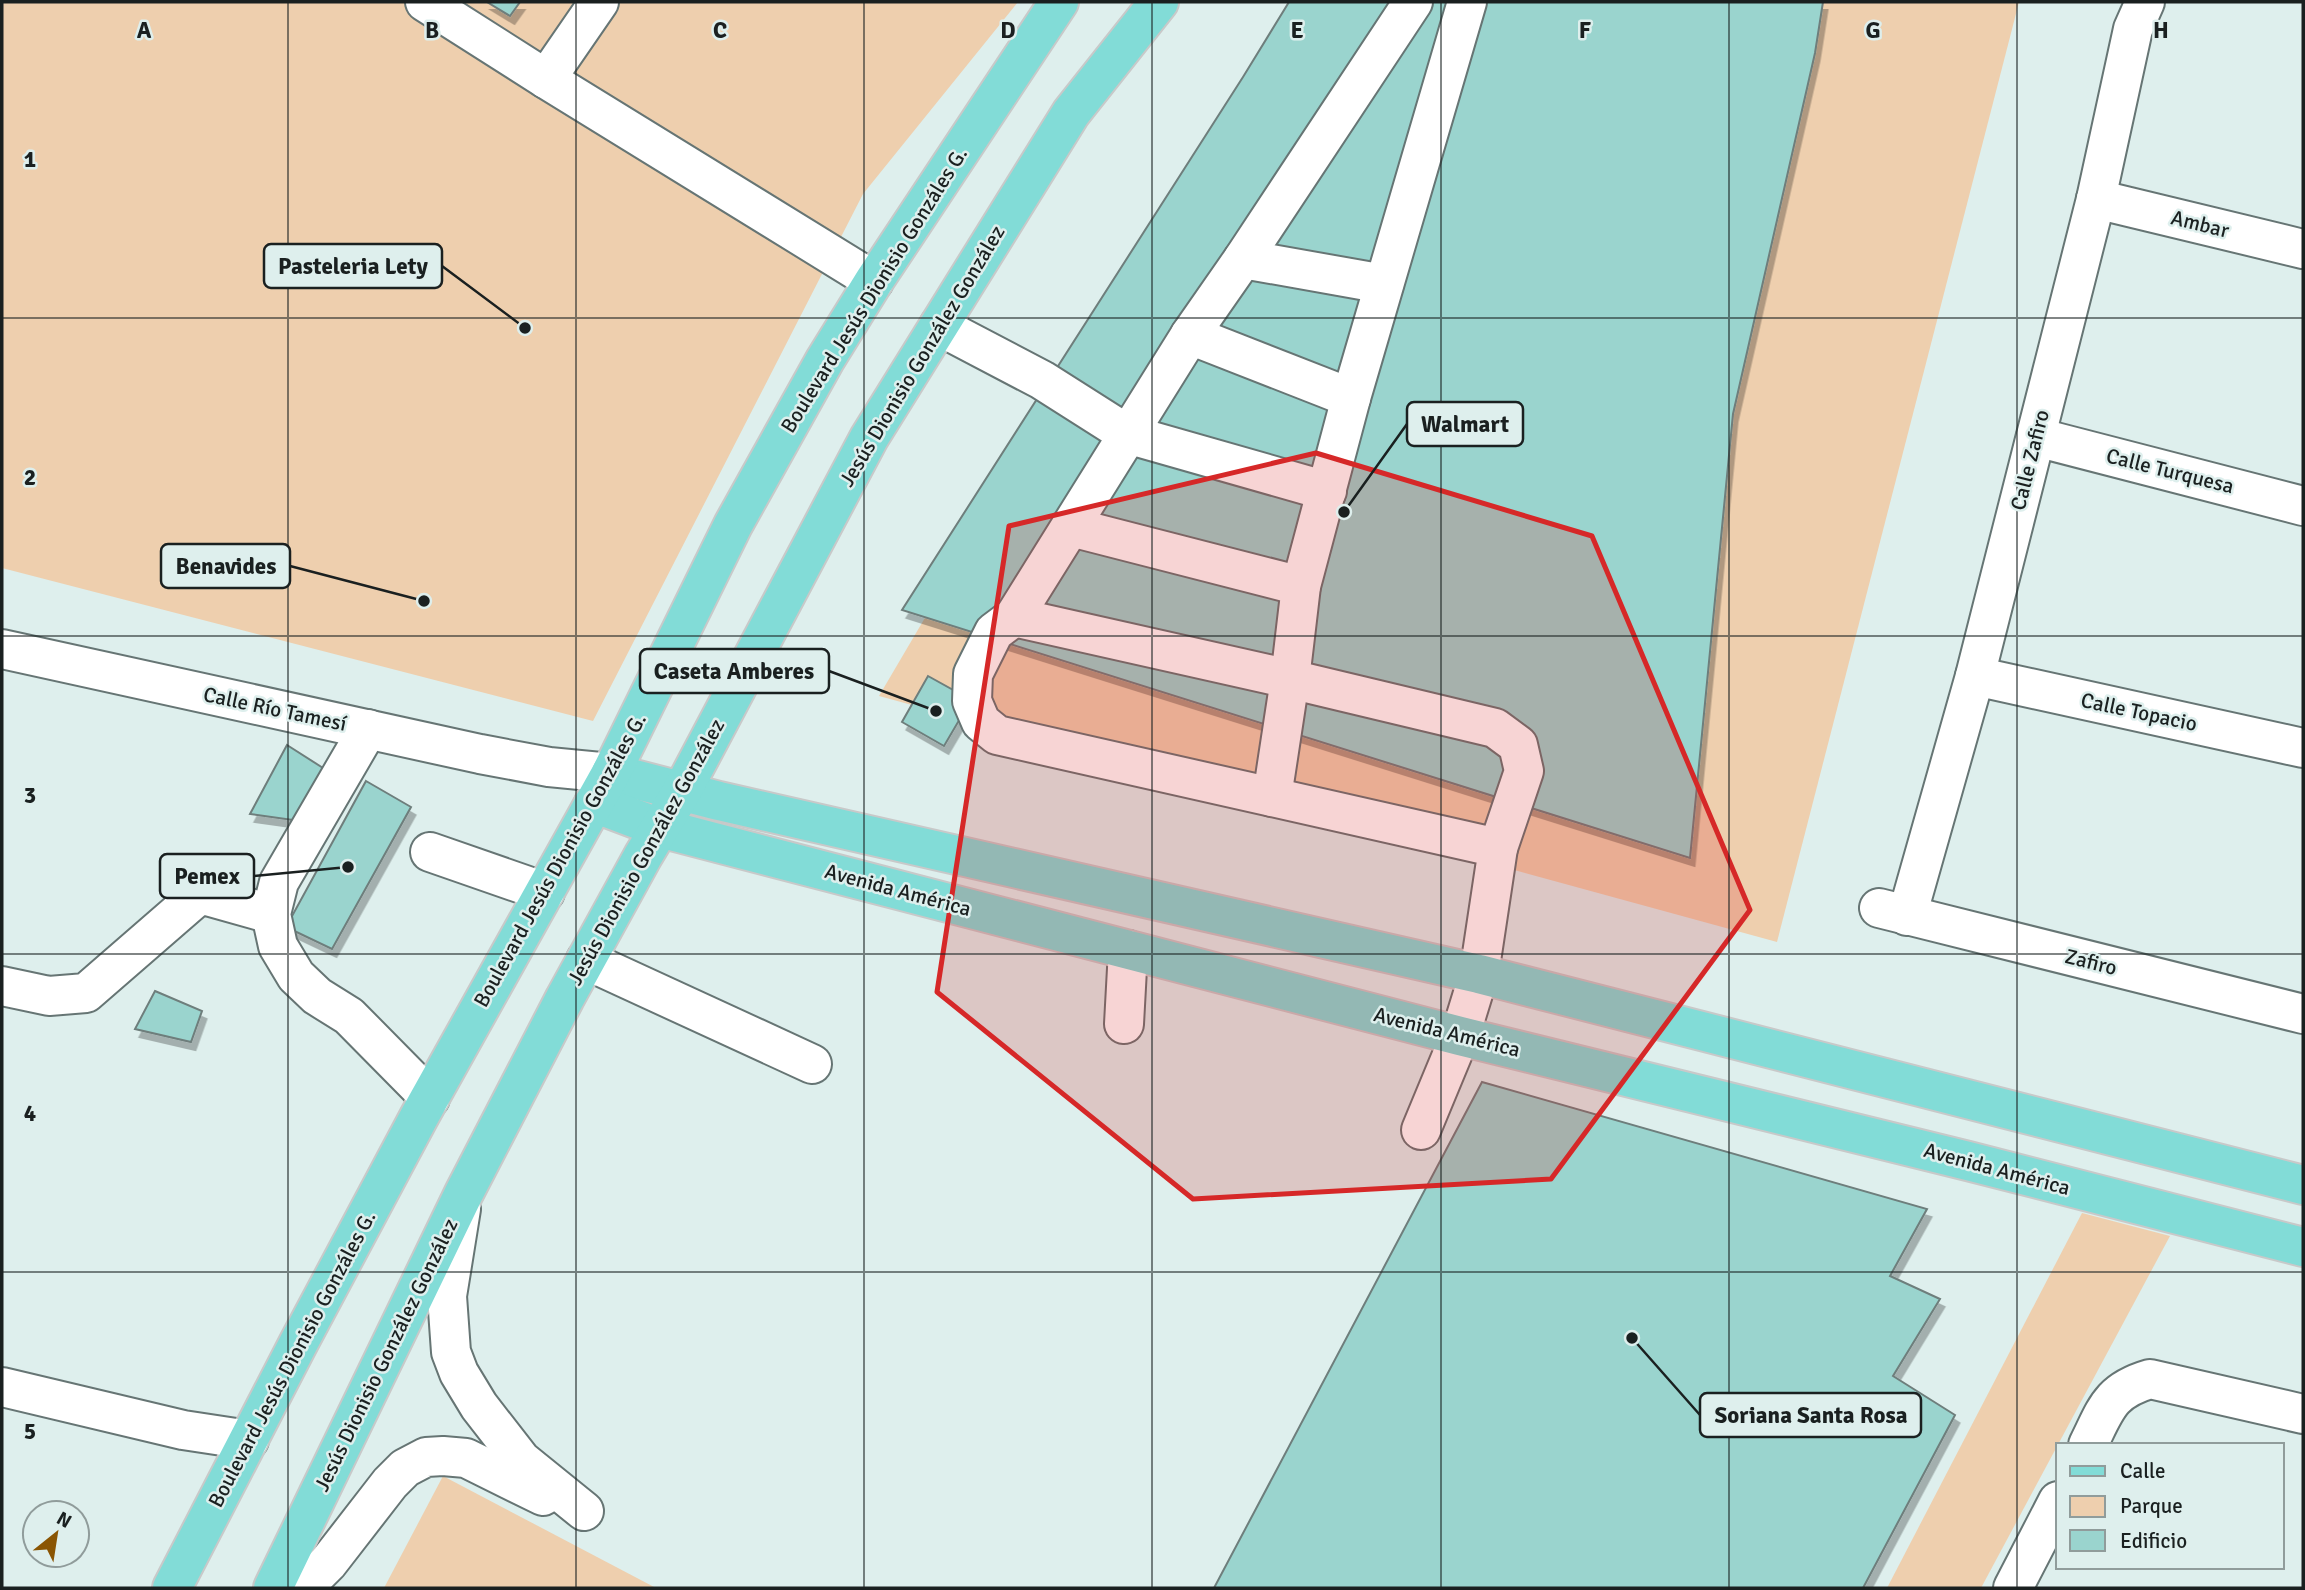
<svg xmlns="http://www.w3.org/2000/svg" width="2305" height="1590" font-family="Signika,sans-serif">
<defs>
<filter id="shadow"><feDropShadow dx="4.5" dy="8" stdDeviation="0" flood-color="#0004"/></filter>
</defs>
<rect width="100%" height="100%" fill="#deefed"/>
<g fill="#eecfae">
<path d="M 2,2 L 1018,2 L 863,194 L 593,721 L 2,568 Z"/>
<path d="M 1308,2 L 2019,2 L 1777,942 L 879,696 L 1243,77 Z"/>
<path d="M 2082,1213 L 2170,1236 L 1981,1588 L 1887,1588 Z"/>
<path d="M 443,1476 L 656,1588 L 384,1588 Z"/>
</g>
<g fill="#9ad4ce" stroke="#6e7e7c" stroke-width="2" filter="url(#shadow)">
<path d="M 487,2 L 520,2 L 510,16 Z"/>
<path d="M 1289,2 L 1823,2 L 1815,53 L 1733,414 L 1690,858 L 902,610 L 1243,77 Z"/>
<path d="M 928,676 L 971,700 L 944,746 L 902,722 Z"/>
<path d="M 287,745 L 334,775 L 307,822 L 250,814 Z"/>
<path d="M 366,781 L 411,807 L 332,949 L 286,927 Z"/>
<path d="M 155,991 L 202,1011 L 191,1042 L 135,1029 Z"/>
<path d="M 1482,1082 L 1927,1209 L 1890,1276 L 1940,1299 L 1893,1376 L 1955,1415 L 1863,1588 L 1214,1588 Z"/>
</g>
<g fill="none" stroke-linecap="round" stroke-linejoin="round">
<defs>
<g id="minor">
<path d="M 425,2 L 546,79 L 874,281"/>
<path d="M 1413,2 L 1243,259 L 1190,335 L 1014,617 L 994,632 L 973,674 L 972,701 L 981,722 L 997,735 L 1498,848 L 1479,974 L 1460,1036 L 1421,1130"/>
<path d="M 1467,2 L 1351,398 L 1301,586 L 1290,679 L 1495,728 L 1518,745 L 1524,771 L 1498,848"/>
<path d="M 546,79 L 599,2"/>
<path d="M 2096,199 L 2303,249"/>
<path d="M 1243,259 L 1384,284"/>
<path d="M 939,326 L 1042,380 L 1127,434 L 1327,491"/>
<path d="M 1190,335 L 1351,398"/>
<path d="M 2036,437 L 2303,506"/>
<path d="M 1071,527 L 1301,586"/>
<path d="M 1014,617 L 1290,679 L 1272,797"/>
<path d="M 2,649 L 480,754 L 549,767 L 611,773"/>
<path d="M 1975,676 L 2303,748"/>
<path d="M 368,729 L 279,882 L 271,914 L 278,946 L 296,976 L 317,996 L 349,1016 L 430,1098"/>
<path d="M 430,852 L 545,892"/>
<path d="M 1879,908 L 2303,1014"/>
<path d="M 1907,916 L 1975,676 L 2096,199 L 2133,29 L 2145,2"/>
<path d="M 586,960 L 812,1064"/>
<path d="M 2,986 L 49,996 L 86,993 L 200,894 L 271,914"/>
<path d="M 1124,1024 L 1128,950"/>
<path d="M 461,1209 L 447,1296 L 451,1352 L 459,1373 L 479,1406 L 521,1460 L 584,1511"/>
<path d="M 2,1387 L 183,1430 L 249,1440"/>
<path d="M 2088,1445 C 2106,1409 2109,1391 2150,1379 L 2303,1414"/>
<path d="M 303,1588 L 328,1563 L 390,1483 L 405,1468 L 426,1457 L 443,1456 L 466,1458 L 543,1496"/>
<path d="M 2013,1588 L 2058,1501"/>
</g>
<g id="major">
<path d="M 611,773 L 719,801 L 1479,974 L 2303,1185"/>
<path d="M 594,803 L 660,828 L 1460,1036 L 1968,1161 L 2303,1247"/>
<path d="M 172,1588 L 298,1344 L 419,1117 L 611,773 L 733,525 L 825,360 L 874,281 L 1059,2"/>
<path d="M 273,1588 L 464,1193 L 565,998 L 643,856 L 682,791 L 869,438 L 1071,113 L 1159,2"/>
</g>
</defs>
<use href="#minor" stroke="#667574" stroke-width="42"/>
<use href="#major" stroke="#c8c9c9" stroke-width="42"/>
<use href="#minor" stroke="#fff" stroke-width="38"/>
<use href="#major" stroke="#82dcd7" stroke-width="38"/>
</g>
<path fill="#d62828" fill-opacity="0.2" stroke="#d62828" stroke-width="5" stroke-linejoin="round" d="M 1316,453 L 1592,536 L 1750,910 L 1551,1179 L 1193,1199 L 937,992 L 1009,526 Z"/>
<path fill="none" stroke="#1a2020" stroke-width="2" stroke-opacity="0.55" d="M 288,2 L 288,1588M 576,2 L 576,1588M 864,2 L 864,1588M 1152,2 L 1152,1588M 1441,2 L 1441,1588M 1729,2 L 1729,1588M 2017,2 L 2017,1588M 2,318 L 2303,318M 2,636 L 2303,636M 2,954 L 2303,954M 2,1272 L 2303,1272"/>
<g text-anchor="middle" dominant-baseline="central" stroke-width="5" stroke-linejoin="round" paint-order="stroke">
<g font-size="21" fill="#1a2020" stroke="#deefed">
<text transform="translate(2200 224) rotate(14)">Ambar</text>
<text transform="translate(874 290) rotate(-58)">Boulevard Jesús Dionisio Gonzáles G.</text>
<text transform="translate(922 356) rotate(-59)">Jesús Dionisio González González</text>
<text transform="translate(2030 460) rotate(-76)">Calle Zafiro</text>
<text transform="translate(2170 471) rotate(14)">Calle Turquesa</text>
<text transform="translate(275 709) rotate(12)">Calle Río Tamesí</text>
<text transform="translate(2139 712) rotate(12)">Calle Topacio</text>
<text transform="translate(646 852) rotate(-61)">Jesús Dionisio González González</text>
<text transform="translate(560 860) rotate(-61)">Boulevard Jesús Dionisio Gonzáles G.</text>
<text transform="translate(898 890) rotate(15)">Avenida América</text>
<text transform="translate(2091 962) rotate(14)">Zafiro</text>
<text transform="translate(1447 1032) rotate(14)">Avenida América</text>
<text transform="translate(1997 1169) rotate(15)">Avenida América</text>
<text transform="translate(386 1355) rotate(-64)">Jesús Dionisio González González</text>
<text transform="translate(292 1359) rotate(-62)">Boulevard Jesús Dionisio Gonzáles G.</text>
</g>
</g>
<g font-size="23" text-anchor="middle" font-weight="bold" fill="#1a2020" stroke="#deefed" stroke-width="5" stroke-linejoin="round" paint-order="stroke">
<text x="144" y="38">A</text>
<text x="432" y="38">B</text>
<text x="720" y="38">C</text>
<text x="1008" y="38">D</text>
<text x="1297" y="38">E</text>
<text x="1585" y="38">F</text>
<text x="1873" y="38">G</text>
<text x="2161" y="38">H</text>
<text x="30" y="167">1</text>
<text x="30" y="485">2</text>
<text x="30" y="803">3</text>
<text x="30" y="1121">4</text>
<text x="30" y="1439">5</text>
</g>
<path fill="none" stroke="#1a2020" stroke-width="2.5" d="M525 328L442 266M1344 512L1407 424M424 601L290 566M936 711L829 671M348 867L254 876M1632 1338L1700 1415"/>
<g fill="#1a2020" stroke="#deefed" stroke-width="2.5">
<circle cx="525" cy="328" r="7"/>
<circle cx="1344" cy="512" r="7"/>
<circle cx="424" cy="601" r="7"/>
<circle cx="936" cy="711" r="7"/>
<circle cx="348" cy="867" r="7"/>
<circle cx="1632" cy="1338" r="7"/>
</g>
<g fill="#deefed" stroke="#1a2020" stroke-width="2.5">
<rect x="264" y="244" width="178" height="44" rx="7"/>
<rect x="1407" y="402" width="116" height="44" rx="7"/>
<rect x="161" y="544" width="129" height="44" rx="7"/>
<rect x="640" y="649" width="189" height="44" rx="7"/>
<rect x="160" y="854" width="94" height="44" rx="7"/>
<rect x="1700" y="1393" width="221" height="44" rx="7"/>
</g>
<g font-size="23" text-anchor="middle" font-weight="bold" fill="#1a2020">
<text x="353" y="274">Pasteleria Lety</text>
<text x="1465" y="432">Walmart</text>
<text x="226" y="574">Benavides</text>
<text x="734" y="679">Caseta Amberes</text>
<text x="207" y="884">Pemex</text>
<text x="1811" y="1423">Soriana Santa Rosa</text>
</g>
<rect width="2305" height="1590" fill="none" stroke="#1a2020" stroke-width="7"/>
<rect x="2056" y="1443" width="228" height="126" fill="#deefed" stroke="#909c9b" stroke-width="2"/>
<rect x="2070" y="1466" width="35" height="10" fill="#82dcd7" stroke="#909c9b" stroke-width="2"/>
<text x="2120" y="1478" font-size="21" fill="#1a2020">Calle</text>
<rect x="2070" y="1496" width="35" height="21" fill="#eecfae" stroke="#909c9b" stroke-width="2"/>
<text x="2120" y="1513" font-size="21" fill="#1a2020">Parque</text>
<rect x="2070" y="1530" width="35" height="21" fill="#9ad4ce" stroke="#909c9b" stroke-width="2"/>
<text x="2120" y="1548" font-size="21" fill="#1a2020">Edificio</text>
<g transform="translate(56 1534) rotate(30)"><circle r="33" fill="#deefed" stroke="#909c9b" stroke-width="2"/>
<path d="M0-5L12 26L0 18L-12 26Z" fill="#8a5503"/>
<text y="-10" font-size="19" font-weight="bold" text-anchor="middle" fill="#1a2020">N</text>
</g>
</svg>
